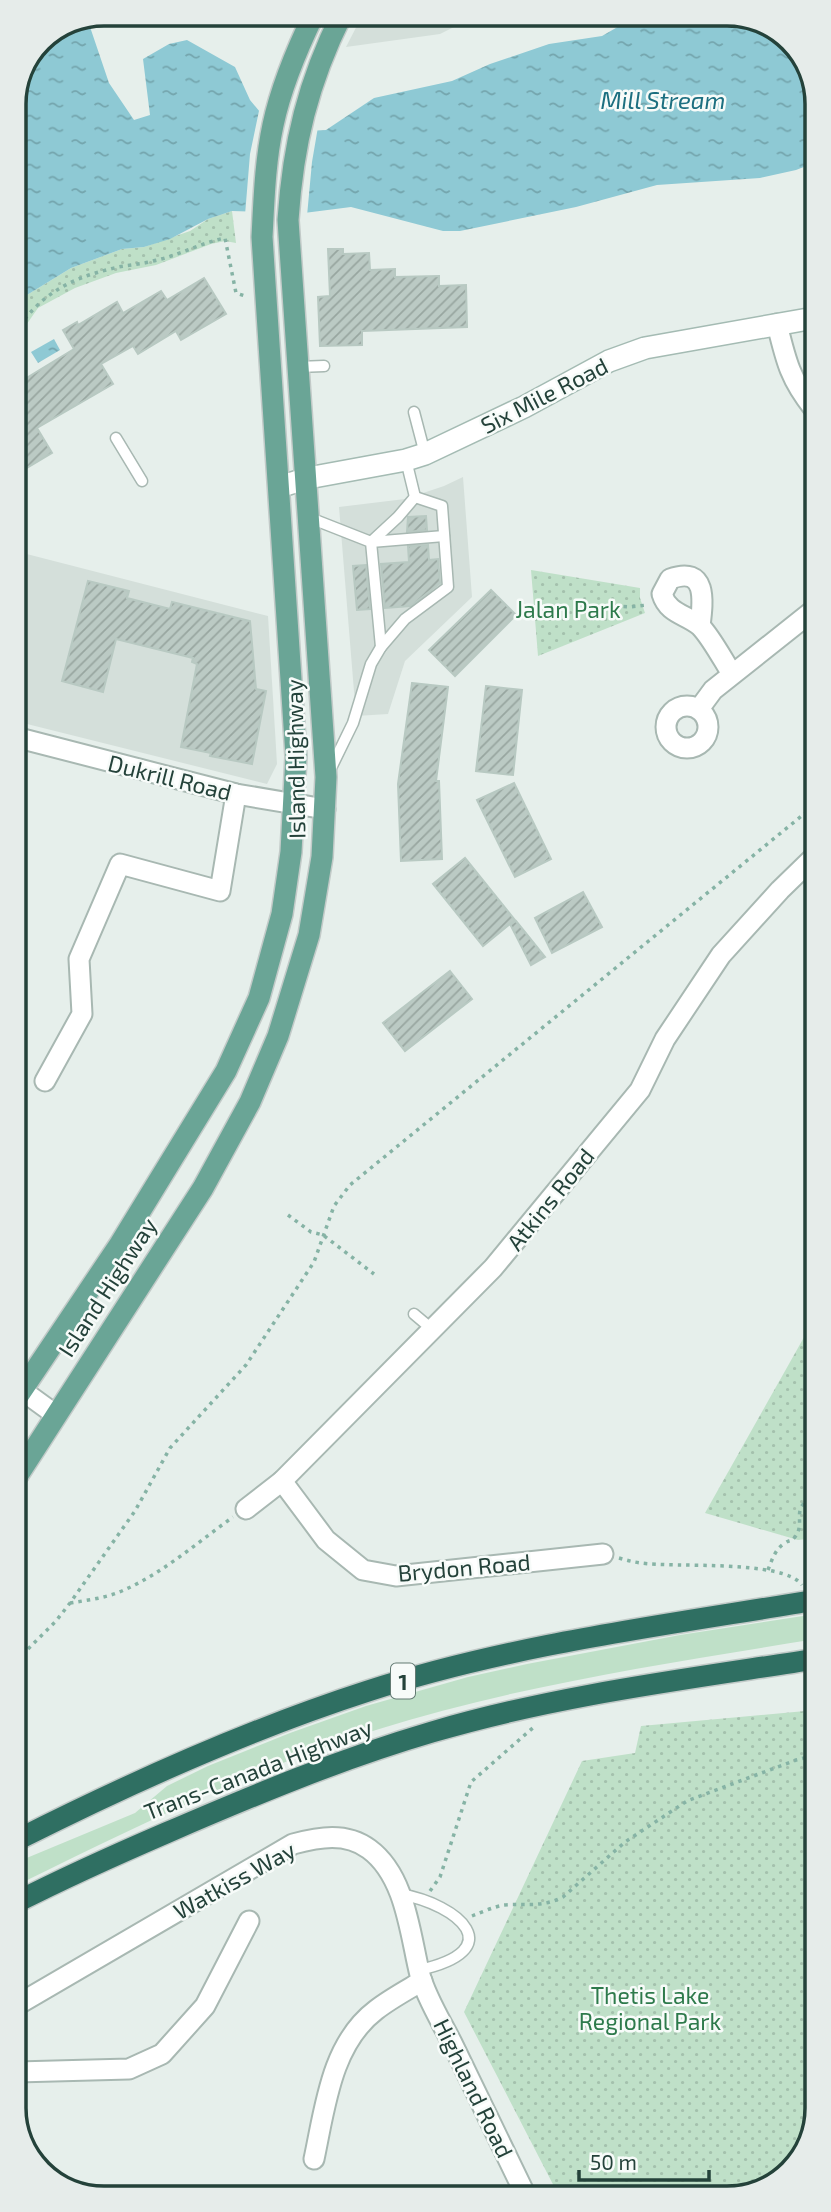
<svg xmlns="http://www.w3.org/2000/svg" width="831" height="2212" font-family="'Exo 2',sans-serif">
<defs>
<pattern id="park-dots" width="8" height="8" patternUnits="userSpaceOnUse" patternTransform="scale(1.75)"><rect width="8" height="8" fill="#bfe0c8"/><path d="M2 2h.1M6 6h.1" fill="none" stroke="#a4c1ad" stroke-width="1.8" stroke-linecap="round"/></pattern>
<pattern id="water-ripples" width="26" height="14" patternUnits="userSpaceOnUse" patternTransform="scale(1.75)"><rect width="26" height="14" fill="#8ec9d4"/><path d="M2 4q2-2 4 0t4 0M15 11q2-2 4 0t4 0" fill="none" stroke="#74a5ad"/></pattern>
<pattern id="building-hatch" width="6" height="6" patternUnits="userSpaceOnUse" patternTransform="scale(1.75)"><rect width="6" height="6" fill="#bbcac4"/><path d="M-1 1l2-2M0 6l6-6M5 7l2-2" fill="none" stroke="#98a6a0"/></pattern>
</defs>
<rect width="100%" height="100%" fill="#e6efeb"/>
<g fill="#d4dfda">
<path d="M 363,14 L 480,14 L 440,34 L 346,47 Z"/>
<path d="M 463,477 L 472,597 L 405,661 L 388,714 L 356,716 L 339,507 L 405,499 L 444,486 Z"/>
<path d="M 15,551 L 268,616 L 277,764 L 267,784 L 15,721 Z"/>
</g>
<path fill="#bfe0c8" d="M 816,1614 L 816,1639 C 668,1663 519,1685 376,1730 C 251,1769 134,1828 17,1885 L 17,1862 L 135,1813 L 167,1786 L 208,1766 L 290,1733 L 366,1706 L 468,1677 L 527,1664 L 680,1635 Z"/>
<g fill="url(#park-dots)">
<path d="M 232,211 L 236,243 L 225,241 L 211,244 L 156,265 L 116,273 L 75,288 L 38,308 L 15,341 L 14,308 L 22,298 L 71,268 L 122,249 L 144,247 L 190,231 L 208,219 Z"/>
<path d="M 531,570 L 640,588 L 640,598 L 645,613 L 538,656 Z"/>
<path d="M 816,1316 L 816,1538 L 798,1540 L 705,1513 Z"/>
<path d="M 816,1710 L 817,2108 L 798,2163 L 751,2195 L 559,2196 L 464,2012 L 582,1761 L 635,1753 L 641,1726 Z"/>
</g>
<g fill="url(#water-ripples)">
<path d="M 640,14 L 733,14 L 786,36 L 814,80 L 814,163 L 796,170 L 760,178 L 657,185 L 576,207 L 460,231 L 443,231 L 351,207 L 304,213 L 232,211 L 208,219 L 170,239 L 144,247 L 122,249 L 71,268 L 22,298 L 14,308 L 14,99 L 41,40 L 88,21 L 109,83 L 134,120 L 150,115 L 143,59 L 169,44 L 187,40 L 235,67 L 250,100 L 260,112 L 307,131 L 326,130 L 374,98 L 452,81 L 490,64 L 549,44 L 602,36 Z"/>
<path d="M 54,339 L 60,350 L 38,363 L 31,352 Z"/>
</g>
<path fill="#e6efeb" d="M 260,106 L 263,110 L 307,128 L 318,127 L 312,162 L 307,216 L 245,215 L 250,154 Z"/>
<g fill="url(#building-hatch)" stroke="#b8c9c2" stroke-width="2">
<path d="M 328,249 L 343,249 L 343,254 L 369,253 L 370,270 L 395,269 L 395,277 L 439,276 L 439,286 L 466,285 L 467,327 L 362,331 L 362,345 L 320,346 L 318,297 L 330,296 Z"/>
<path d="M 204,278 L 226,314 L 181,340 L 176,331 L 138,354 L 133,346 L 101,364 L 113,384 L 37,428 L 52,453 L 15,475 L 15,385 L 74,349 L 63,330 L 77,322 L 78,325 L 117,302 L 123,313 L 161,291 L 167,300 Z"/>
<path d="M 426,516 L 427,530 L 407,532 L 408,517 Z"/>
<path d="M 428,545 L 429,560 L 438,559 L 440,583 L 411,606 L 385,608 L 381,564 L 409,562 L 408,546 Z"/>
<path d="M 366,565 L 370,609 L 357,610 L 353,566 Z"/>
<path d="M 88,581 L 129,591 L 127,598 L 170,609 L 172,602 L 250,621 L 256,689 L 266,691 L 252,764 L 210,756 L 211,753 L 181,747 L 197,664 L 192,662 L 193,658 L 116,639 L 103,692 L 62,681 Z"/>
<path d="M 491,590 L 516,615 L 455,676 L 429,650 Z"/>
<path d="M 412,683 L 448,687 L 436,781 L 439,781 L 442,859 L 401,861 L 398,784 Z"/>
<path d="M 486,686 L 522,690 L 513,775 L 476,771 Z"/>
<path d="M 514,783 L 551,859 L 515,877 L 477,800 Z"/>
<path d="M 465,858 L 515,920 L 483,946 L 433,884 Z"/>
<path d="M 583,892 L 602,927 L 552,953 L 535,918 Z"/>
<path d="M 516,921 L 545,957 L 531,965 L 510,924 Z"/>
<path d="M 450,971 L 472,999 L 405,1051 L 383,1023 Z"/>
</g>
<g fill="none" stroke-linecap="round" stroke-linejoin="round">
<defs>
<g id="lane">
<path d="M 298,367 L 324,366"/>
<path d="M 414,412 L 425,454"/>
<path d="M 116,438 L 142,481"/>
<path d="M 406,460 L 415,497"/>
<path d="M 310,518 L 371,542 L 381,647"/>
<path d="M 371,542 L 444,536"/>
<path d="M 371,542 L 398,517 L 415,497"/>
<path d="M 331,768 L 353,723 L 371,664 L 381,647 L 405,619 L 448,587 L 442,506 L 415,497"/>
<path d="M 414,1314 L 433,1330"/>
<path d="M 400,1894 C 460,1905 510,1950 419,1970"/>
</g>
<g id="street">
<path d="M 777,324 C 786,361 790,379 814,409"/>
<path d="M 700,626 C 703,602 708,565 670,579 L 662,594 C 668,614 686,614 700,626 C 711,637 723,660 732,674"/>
<circle cx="687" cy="727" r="21"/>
<path d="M 699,709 L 713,690 L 815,609"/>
<path d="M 15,737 L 236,794 L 325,809"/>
<path d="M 45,1081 L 82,1014 L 79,959 L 120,864 L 220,891 L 236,794"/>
<path d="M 16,1386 L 56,1415"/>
<path d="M 282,1481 L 326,1540 L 363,1570 L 396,1576 L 603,1554"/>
<path d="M 246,1509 L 282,1481 L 493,1268 L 640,1090 L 665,1039 L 721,955 L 780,890 L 815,856"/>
<path d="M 17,2005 L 293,1844 C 319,1837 346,1832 369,1849 C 406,1876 410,1935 420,1975 C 427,2000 443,2024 454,2047 C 478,2097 502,2146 526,2196"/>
<path d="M 17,2072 L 129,2069 L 162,2054 L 205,2006 L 249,1921"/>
<path d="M 314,2159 C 325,2108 331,2044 376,2010 C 390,1999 407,1990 422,1981"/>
</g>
<path id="secondary" d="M 279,487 L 308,478 L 406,460 L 425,454 L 524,407 L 609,361 L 645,348 L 814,318"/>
<g id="primary">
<path d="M 16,1399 L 120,1244 L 226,1071 L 259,998 L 282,914 L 291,852 L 296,756 L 262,237 C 264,200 265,162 273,125 C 281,87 297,49 314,14"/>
<path d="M 16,1478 L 203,1188 L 250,1102 L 278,1036 L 309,935 L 322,857 L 326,777 L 288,220 C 293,144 308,82 342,14"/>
</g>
<g id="highway">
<path d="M 17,1840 C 130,1783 247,1730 368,1691 C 513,1644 667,1625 816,1600"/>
<path d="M 17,1902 C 66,1877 115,1855 166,1833 C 254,1795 340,1759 432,1732 C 557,1695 688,1679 816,1659"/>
</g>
</defs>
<use href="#lane" stroke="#a8b8b2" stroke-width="13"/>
<use href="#street" stroke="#a8b8b2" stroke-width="23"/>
<use href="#secondary" stroke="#a4bbb3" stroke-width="24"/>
<use href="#primary" stroke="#c2cac8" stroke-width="24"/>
<use href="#highway" stroke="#c2cac8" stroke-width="24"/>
<g stroke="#86b3a5" stroke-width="3.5" stroke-dasharray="3.5 5" stroke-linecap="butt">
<path d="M 15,333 C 38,296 69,279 110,269 C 124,265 139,265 153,261 C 178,256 200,243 225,238 L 236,293 L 248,297"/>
<path d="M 615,606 L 630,607 L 647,605"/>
<path d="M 288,1215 L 311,1232 L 323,1235 L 374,1274"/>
<path d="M 619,1558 C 626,1560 633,1562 641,1563 C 674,1568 783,1559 802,1585"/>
<path d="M 768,1570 C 772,1560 775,1549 785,1543 C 791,1539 791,1542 795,1537 C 807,1522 788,1506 816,1497"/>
<path d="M 70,1603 C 88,1600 107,1598 124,1590 C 163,1573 198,1542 233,1517"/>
<path d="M 16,1661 L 56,1621 L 70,1603 L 135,1511 L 170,1448 L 246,1365 L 314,1262 L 334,1206 L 350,1185 L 815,805"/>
<path d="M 430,1891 L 440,1877 L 471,1782 L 535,1726"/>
<path d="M 472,1916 C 482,1912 493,1907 504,1905 C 526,1903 541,1908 563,1897 L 625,1842 L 687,1801 L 796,1760 L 816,1755"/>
</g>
<use href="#lane" stroke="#fff" stroke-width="10"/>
<use href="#street" stroke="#fff" stroke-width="19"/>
<use href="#secondary" stroke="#fff" stroke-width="21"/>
<use href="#primary" stroke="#6aa596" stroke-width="21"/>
<use href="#highway" stroke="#2f6f62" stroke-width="21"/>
</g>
<g text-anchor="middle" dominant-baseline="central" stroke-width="5" stroke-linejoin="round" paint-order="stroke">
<rect fill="#f7fbf9" stroke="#637a73" stroke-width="2" x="391" y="1663.5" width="24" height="35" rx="5"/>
<g font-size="21" font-weight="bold" fill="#24423a">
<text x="403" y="1681">1</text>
</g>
<g font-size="23" fill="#24423a" stroke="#f7fbf9">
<text transform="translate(544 395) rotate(-27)">Six Mile Road</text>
<text transform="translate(295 759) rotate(-91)">Island Highway</text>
<text transform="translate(170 777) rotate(14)">Dukrill Road</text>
<text transform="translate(550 1199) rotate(-51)">Atkins Road</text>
<text transform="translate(107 1287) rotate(-57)">Island Highway</text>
<text transform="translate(464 1567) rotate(-5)">Brydon Road</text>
<text transform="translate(258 1769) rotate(-21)">Trans-Canada Highway</text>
<text transform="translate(234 1880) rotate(-29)">Watkiss Way</text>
<text transform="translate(474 2088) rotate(64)">Highland Road</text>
</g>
<g font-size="23" fill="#2d7a4b" stroke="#f7fbf9">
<text x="568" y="609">Jalan Park</text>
<text x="650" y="1995">Thetis Lake<tspan x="650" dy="26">Regional Park</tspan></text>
</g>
<g font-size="24" font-style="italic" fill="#1c6f80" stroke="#f7fbf9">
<text x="663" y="99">Mill Stream</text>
</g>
</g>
<path d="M0 0H831V2212H0ZM104 26H727A78 78 0 0 1 805 104V2108A78 78 0 0 1 727 2186H104A78 78 0 0 1 26 2108V104A78 78 0 0 1 104 26Z" fill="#e6ecea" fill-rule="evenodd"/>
<path fill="none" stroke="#24423a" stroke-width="3.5" d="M104 26H727A78 78 0 0 1 805 104V2108A78 78 0 0 1 727 2186H104A78 78 0 0 1 26 2108V104A78 78 0 0 1 104 26Z"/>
<path d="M579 2170v10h130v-10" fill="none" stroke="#24423a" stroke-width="3.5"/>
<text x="590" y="2170" font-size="21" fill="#24423a" stroke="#f7fbf9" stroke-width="5" paint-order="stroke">50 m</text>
</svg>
